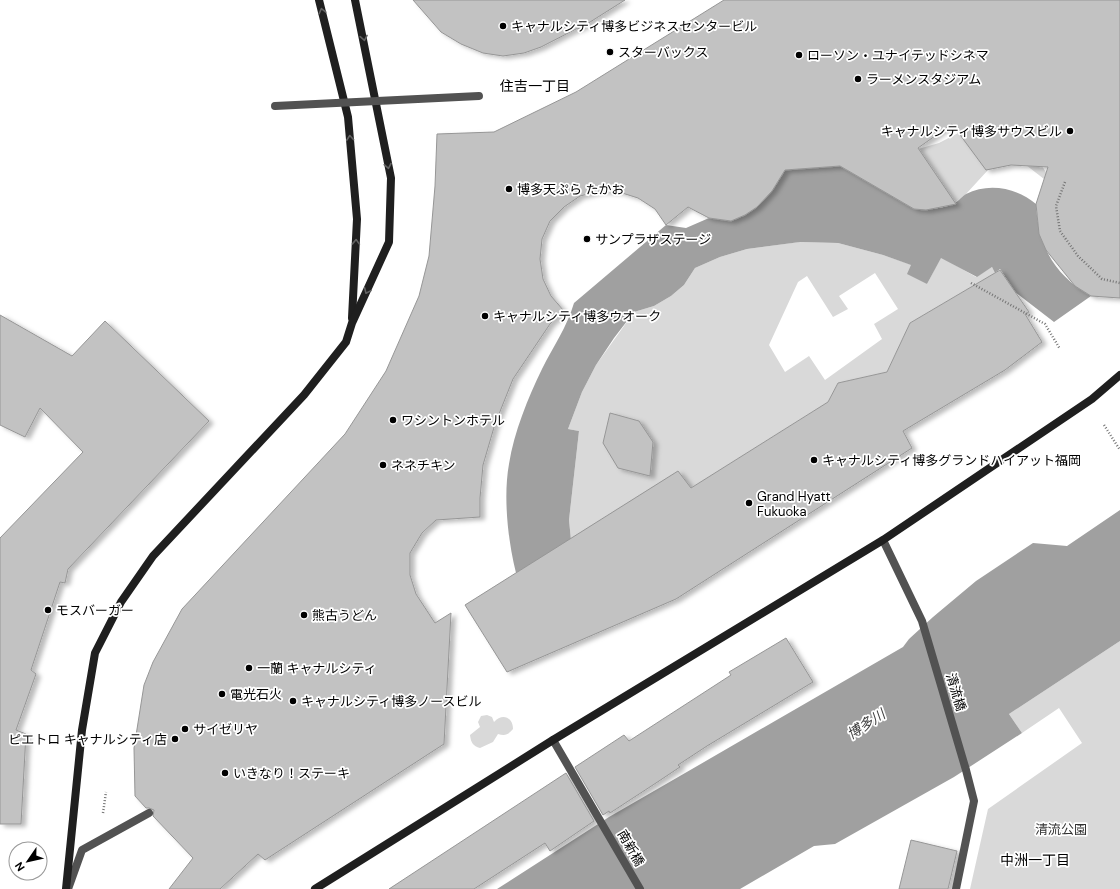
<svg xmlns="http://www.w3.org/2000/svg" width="1120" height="889" font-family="'DM Sans','Noto Sans JP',sans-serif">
<defs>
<filter id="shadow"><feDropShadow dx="4.5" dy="2.5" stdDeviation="2" flood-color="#0004"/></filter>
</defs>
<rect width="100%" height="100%" fill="#fff"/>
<g fill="#d9d9d9" fill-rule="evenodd">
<path d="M 993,88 L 1047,174 L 1044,179 L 1026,165 L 1011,165 L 988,170 L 966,194 L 952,205 L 926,210 L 914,209 L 840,166 L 884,159 L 939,143 L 989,117 Z"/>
<path d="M 799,242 L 838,243 L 883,255 L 912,265 L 927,284 L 941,257 L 976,277 L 992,267 L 995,273 L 910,323 L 887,372 L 838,383 L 828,402 L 691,488 L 571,540 L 569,520 L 579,431 L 568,429 L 582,392 L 596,365 L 634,312 L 654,306 L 671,296 L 684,285 L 695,268 L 720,257 L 747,249 ZM 875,273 L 898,309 L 874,324 L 882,339 L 825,380 L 809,356 L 785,372 L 769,345 L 798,282 L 807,276 L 833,317 L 848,309 L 839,296 Z"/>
<path d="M 1120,641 L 1120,889 L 970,889 L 988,809 L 1082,743 L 1059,708 L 1022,733 L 1009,714 Z"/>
<path d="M 487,715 L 492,717 L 494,722 C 502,713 513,717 513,729 C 508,735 505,736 498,734 L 493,742 L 480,748 C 473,746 471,743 470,735 L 480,727 L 478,722 L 481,716 Z"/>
</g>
<g fill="#a0a0a0">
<path d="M 840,166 L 914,209 C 926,210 939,209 951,205 C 957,203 961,197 966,194 C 989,182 1017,188 1036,204 C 1038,246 1054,275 1091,296 L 1054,322 L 1015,292 L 1000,269 L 995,273 L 992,267 L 977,277 L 941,258 L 927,284 L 907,274 L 911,265 L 883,255 L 838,243 L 800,242 L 747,249 L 720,257 L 695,268 L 684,285 L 671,296 L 654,306 L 634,312 L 614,338 L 596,365 L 582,392 L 568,429 L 579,431 L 569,520 L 571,540 L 516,573 C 508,541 503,497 509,464 C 514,432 528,398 542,369 C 553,347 567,327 574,303 L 666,225 L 686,228 L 709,218 L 731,221 L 745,215 L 757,207 L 772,191 L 785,170 Z"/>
<path d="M 1120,510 L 1120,641 L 1009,714 L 1022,733 L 954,777 L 835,844 L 814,846 L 740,889 L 497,889 L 609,817 L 903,647 L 909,639 L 933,617 L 976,581 L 1033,543 L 1067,546 Z"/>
</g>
<g fill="#c2c2c2" stroke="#969696" filter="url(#shadow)">
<path d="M 413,0 L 625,0 L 579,29 L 578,28 L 541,47 L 524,53 L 503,56 L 483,53 L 461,44 L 441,32 Z"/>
<path d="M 724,0 L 1120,0 L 1120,298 L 1091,296 L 1075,286 L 1046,250 L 1039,234 L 1036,204 L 1048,167 L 1011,165 L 986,170 L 952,124 L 918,148 L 956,204 L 926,210 L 914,209 L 840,166 L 785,170 L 772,191 L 757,207 L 745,215 L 731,221 L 709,218 L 688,207 L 666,225 L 655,209 L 638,198 L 619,192 L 600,191 L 580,196 L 564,207 L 550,221 L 542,239 L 540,259 L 543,279 L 551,296 L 564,311 L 550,324 L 513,379 L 495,424 L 483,465 L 480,498 L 480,517 L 436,520 L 422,533 L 410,553 L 410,575 L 416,594 L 435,623 L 451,613 L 444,744 L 265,860 L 258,854 L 220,889 L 169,889 L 193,858 L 153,816 L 154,810 L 149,808 L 146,808 L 135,796 L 134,748 L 144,685 L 153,662 L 182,609 L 345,434 L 386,371 L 419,296 L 429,256 L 435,186 L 437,134 L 494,132 L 576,92 Z"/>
<path d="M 1000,270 L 1029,312 L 1025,314 L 1042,342 L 1005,370 L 903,431 L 912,448 L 676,599 L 507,672 L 465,605 L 678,471 L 691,488 L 828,402 L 838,383 L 887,372 L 910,323 Z"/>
<path d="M 0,315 L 72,356 L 105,321 L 209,421 L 68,569 L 65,583 L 60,582 L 31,670 L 36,674 L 16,730 L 26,734 L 21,824 L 0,824 L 0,538 L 83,452 L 40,408 L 25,437 L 0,425 Z"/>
<path d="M 610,413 L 639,421 L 653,442 L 650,476 L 618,468 L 603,443 Z"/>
<path d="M 786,638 L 813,682 L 707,746 L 678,765 L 680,767 L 656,783 L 610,813 L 609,811 L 603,815 L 575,767 L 624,735 L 629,741 L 731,675 L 729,672 Z"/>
<path d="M 566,773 L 594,821 L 550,851 L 545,843 L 474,889 L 389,889 Z"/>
<path d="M 911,840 L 957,851 L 948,889 L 899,889 Z"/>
</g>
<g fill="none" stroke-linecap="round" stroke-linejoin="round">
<g stroke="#747474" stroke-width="2.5" stroke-dasharray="1 2" stroke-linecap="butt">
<path d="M 1065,182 L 1056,206 L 1060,231 L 1078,256 L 1102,279 L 1120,283"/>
<path d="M 971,283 L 1045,324 L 1060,349"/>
<path d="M 1104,425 L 1120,450"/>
<path d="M 103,813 L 106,792"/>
</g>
<g stroke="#525252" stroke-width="8">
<path d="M 883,540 L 922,621 L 966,770 L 974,801 L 956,889"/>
<path d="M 553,740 L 640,889"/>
<path d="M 68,889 L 82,850 L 149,813"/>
</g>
<g stroke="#1f1f1f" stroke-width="8">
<path d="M 319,0 L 348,117 L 357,219 L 352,318"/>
<path d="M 66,889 L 82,730 L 95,653 L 121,602 L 153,556 L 304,395 L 346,342 L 352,323 L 389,242 L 391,178 L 355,0"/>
<path d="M 315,889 L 553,740 L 883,540 L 1092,399 L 1120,375"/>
</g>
<path stroke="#525252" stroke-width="8" d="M 275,106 L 479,96"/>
</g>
<defs><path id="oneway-chevron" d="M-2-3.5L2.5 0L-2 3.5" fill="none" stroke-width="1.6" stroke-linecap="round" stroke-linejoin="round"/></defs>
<g stroke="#626262">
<use href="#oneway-chevron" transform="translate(322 11) rotate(-104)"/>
<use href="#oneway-chevron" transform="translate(364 38) rotate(79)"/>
<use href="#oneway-chevron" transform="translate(350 138) rotate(-95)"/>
<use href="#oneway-chevron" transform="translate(388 166) rotate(79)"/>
<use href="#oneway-chevron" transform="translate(356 242) rotate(-88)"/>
<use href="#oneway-chevron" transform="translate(367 291) rotate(114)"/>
</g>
<g fill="#000" stroke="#fff" stroke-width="1.5">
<circle cx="503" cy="26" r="4"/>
<circle cx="610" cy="52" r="4"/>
<circle cx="799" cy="55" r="4"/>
<circle cx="858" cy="79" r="4"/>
<circle cx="1070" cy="131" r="4"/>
<circle cx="509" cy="189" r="4"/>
<circle cx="587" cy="239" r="4"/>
<circle cx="485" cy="316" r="4"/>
<circle cx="393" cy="420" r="4"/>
<circle cx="814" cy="460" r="4"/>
<circle cx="383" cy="465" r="4"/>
<circle cx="749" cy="503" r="4"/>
<circle cx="48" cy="610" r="4"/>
<circle cx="304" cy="615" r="4"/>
<circle cx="249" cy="668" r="4"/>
<circle cx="222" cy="694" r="4"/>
<circle cx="293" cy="701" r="4"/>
<circle cx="185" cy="729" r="4"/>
<circle cx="175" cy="739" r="4"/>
<circle cx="225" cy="773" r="4"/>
</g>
<g text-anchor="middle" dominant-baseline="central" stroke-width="3.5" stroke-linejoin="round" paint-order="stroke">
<g font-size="13" fill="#000" stroke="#fff" text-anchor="start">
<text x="511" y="26">キャナルシティ博多ビジネスセンタービル</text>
<text x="618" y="52">スターバックス</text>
<text x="807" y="55">ローソン・ユナイテッドシネマ</text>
<text x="866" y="79">ラーメンスタジアム</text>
<text x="1062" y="131" text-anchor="end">キャナルシティ博多サウスビル</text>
<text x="517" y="189">博多天ぷら たかお</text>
<text x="595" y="239">サンプラザステージ</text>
<text x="493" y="316">キャナルシティ博多ウオーク</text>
<text x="401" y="420">ワシントンホテル</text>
<text x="822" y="460">キャナルシティ博多グランドハイアット福岡</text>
<text x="391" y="465">ネネチキン</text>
<text x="757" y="496">Grand Hyatt<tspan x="757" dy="15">Fukuoka</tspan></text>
<text x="56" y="610">モスバーガー</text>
<text x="312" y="615">熊古うどん</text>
<text x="257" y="668">一蘭 キャナルシティ</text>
<text x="230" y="694">電光石火</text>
<text x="301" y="701">キャナルシティ博多ノースビル</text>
<text x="193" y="729">サイゼリヤ</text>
<text x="167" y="739" text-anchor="end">ピエトロ キャナルシティ店</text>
<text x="233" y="773">いきなり！ステーキ</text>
</g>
<g font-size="13" fill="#000" stroke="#fff">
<text transform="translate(956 692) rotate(73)">清流橋</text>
<text transform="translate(631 848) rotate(60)">南新橋</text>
</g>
<g font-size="13" fill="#303030" stroke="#fff">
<text x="1061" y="829">清流公園</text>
</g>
<g font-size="14" fill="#000" stroke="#fff">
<text x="535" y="86">住吉一丁目</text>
<text x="1035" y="860">中洲一丁目</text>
</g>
<g font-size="14" font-style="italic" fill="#414141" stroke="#fff">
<text transform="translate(866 724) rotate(-33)">博多川</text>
</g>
</g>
<g transform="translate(28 861) rotate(236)"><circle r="19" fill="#ffffff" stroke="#999999"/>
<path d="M0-3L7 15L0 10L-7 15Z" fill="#000000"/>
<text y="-6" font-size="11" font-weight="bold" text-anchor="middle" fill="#000000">N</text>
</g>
</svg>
